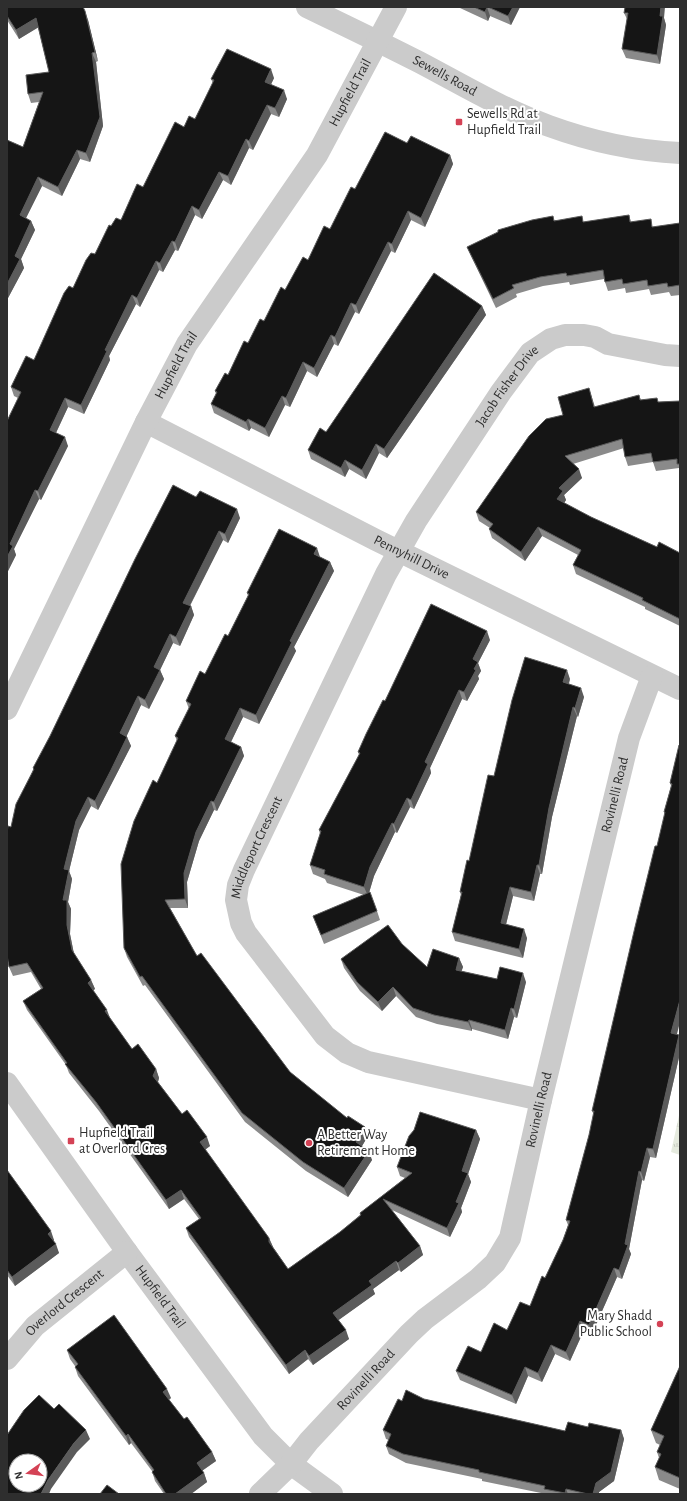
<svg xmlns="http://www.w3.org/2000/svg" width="687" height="1501" font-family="'Alegreya Sans',sans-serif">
<defs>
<pattern id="park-tufts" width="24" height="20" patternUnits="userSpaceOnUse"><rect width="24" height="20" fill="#e5eade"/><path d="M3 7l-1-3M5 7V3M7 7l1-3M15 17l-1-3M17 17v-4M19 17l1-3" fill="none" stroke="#c5c9bf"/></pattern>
</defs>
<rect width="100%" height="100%" fill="#fff"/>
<path fill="url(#park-tufts)" d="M 680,1111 L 680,1155 L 671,1152 Z"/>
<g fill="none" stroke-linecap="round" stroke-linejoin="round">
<g stroke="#cbcbcb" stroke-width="22">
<path id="s1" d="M 307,7 C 344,25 382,43 419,62 C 461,84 504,110 549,126 C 590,141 637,151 680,153"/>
<path id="s2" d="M 146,422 L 376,540 L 680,689"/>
<path id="s3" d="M 7,709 L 146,422 L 187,344 L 317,155 L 396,7"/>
<path id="s4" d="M 7,1083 L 127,1252 L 263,1436 L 291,1464 L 332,1494"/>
<path id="s5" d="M 541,1100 L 368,1062 L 347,1053 L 325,1036 L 246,933 L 241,923 L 236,900 L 238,885 L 244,870 L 386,574 L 416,521 L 501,392 L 530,353 L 551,339 L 565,335 L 584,335 L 595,337 L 608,344 L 665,355 L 680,356"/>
<path id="s6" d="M 7,1359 L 35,1326 L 127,1252"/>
<path id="s7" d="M 260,1494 L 291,1464 L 309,1441 L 409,1334 L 425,1319 L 478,1279 L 495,1263 L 510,1238 L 541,1100 L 629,738 L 652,676"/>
</g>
</g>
<g fill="#8a8a8a">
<path d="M 7,7 L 88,20 L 98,61 L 96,62 L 103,126 L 90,162 L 80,159 L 62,196 L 42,186 L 26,218 L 31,221 L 35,230 L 21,259 L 24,268 L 8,298 L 7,297 L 7,140 L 23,147 L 39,102 L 31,103 L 28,94 L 49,72 L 38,27 L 19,39 L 7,20 Z"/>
<path d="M 460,7 L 520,7 L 511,25 L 490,16 L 488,21 L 460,8 Z"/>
<path d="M 624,13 L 664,18 L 666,25 L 660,64 L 626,58 L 622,49 L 627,19 Z"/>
<path d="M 274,78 L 271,84 L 287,99 L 279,117 L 271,114 L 253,150 L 249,148 L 231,185 L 223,180 L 202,219 L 195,215 L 178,251 L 175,250 L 163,272 L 159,270 L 140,307 L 136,304 L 109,356 L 110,360 L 84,414 L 68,407 L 56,433 L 68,446 L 41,500 L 39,499 L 14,549 L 16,555 L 7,573 L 18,398 L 14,396 L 11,387 L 34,360 L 73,288 L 95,254 L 111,226 L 121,220 L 184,127 L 195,119 L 213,83 L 211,79 Z"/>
<path d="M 407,143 L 450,155 L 453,164 L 425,227 L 411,220 L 395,253 L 391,251 L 359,314 L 355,312 L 338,346 L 334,344 L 317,377 L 307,371 L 290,407 L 285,405 L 269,437 L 251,428 L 249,431 L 214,413 L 211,404 L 216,394 L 215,391 L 228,375 L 248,343 L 264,321 L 285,290 L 308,260 L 330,229 L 355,189 Z"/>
<path d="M 629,215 L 631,222 L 654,227 L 680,223 L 680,295 L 671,296 L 669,292 L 651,295 L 649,289 L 626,293 L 625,288 L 608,291 L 604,279 L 570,285 L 569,282 L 543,286 L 516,294 L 517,297 L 496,308 L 471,256 L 467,247 L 555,220 L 584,222 Z"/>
<path d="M 482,306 L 486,315 L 387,458 L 379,453 L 366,479 L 349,469 L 345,477 L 311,459 L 308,450 L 326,432 Z"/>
<path d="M 589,388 L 595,407 L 639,395 L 641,400 L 659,402 L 680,401 L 680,471 L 679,468 L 656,471 L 653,462 L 628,466 L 625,457 L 624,448 L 573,464 L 582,478 L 564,495 L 566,500 L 564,503 L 591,517 L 657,547 L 680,553 L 680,626 L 645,609 L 645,607 L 576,574 L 573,565 L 578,555 L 542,536 L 525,561 L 492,538 L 489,529 L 490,528 L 479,521 L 476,512 L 563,415 Z"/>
<path d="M 196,497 L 240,518 L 228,543 L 223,540 L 190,606 L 191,606 L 194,615 L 180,646 L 173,643 L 160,670 L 164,679 L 149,709 L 141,705 L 126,736 L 127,737 L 131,746 L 114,779 L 98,810 L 91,806 L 79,830 L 69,871 L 72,879 L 68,902 L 71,909 L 70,934 L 74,954 L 91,980 L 95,989 L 93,990 L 110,1019 L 132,1049 L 156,1069 L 159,1078 L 158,1082 L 182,1114 L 210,1146 L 205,1150 L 269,1238 L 273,1247 L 288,1269 L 340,1232 L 360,1215 L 360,1213 L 405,1178 L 400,1176 L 397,1167 L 476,1130 L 480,1139 L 468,1174 L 471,1182 L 461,1208 L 462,1212 L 450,1237 L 392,1210 L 420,1246 L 423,1255 L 401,1272 L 399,1270 L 373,1289 L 375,1294 L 338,1320 L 349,1339 L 313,1365 L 308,1359 L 289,1374 L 189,1237 L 186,1228 L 199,1219 L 184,1199 L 169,1209 L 99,1111 L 69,1073 L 66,1065 L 27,1010 L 23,1001 L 41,989 L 31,972 L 13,976 L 9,967 L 11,827 L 33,770 L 33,768 Z"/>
<path d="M 320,557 L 330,562 L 334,571 L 294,647 L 296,651 L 259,724 L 243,717 L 231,742 L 241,747 L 244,756 L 217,811 L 214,810 L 199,841 L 187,882 L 188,908 L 170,908 L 197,956 L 290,1072 L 368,1136 L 362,1146 L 372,1160 L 348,1197 L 306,1171 L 245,1122 L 145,985 L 143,986 L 127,957 L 124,948 L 157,783 L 177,741 L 175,736 L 189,709 L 186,701 L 205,674 L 228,636 L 248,596 L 247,593 Z"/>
<path d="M 490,640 L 478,663 L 481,671 L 478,676 L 479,679 L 467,701 L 462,699 L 430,768 L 431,773 L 414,809 L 410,807 L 397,833 L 395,832 L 374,876 L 369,893 L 377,911 L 380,920 L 324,944 L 313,916 L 364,895 L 327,883 L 325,879 L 313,874 L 310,865 L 320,834 L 319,830 L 359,755 L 358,752 L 385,701 Z"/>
<path d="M 570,679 L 569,684 L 584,697 L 578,717 L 577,716 L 552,817 L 542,874 L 540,874 L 534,901 L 513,896 L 506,925 L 527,938 L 523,958 L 455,941 L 452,932 L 461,895 L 460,892 L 494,776 Z"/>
<path d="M 679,745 L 677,1034 L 679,1035 L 680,1039 L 680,1053 L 656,1158 L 650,1157 L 644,1181 L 642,1180 L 629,1249 L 631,1254 L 622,1279 L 617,1277 L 592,1334 L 584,1330 L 570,1361 L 555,1354 L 542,1382 L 528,1376 L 516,1404 L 460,1380 L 456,1371 L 481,1352 L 507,1330 L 530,1306 L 545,1278 L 563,1240 L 568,1225 L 566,1220 L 589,1135 L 594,1115 L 592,1111 L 665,814 L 664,812 L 671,786 L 670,783 Z"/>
<path d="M 402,944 L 427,967 L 459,958 L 463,967 L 461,971 L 497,979 L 526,982 L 517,1018 L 514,1017 L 508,1039 L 472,1029 L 472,1031 L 437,1024 L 416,1017 L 396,996 L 382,1011 L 360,991 L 344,968 L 341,959 Z"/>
<path d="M 7,1170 L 54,1240 L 53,1241 L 59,1253 L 15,1286 L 7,1275 Z"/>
<path d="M 67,1350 L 171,1398 L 169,1400 L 184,1419 L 212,1452 L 216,1461 L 202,1471 L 204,1473 L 207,1482 L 191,1494 L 164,1494 L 155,1481 L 152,1471 L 131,1443 L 129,1445 L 78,1376 L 75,1367 L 75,1366 L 70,1359 Z"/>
<path d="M 680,1366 L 680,1489 L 659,1480 L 655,1467 L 659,1458 L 657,1452 L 660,1445 L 656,1443 L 651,1430 Z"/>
<path d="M 424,1399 L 565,1431 L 588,1427 L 621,1430 L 624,1439 L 614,1481 L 599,1492 L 599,1494 L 546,1494 L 482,1481 L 482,1479 L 406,1463 L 389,1454 L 386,1446 L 389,1440 L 386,1439 L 383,1430 L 402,1401 Z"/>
</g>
<g fill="#5b5b5b">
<path d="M 487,7 L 490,16 L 488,21 L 485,12 Z"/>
<path d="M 513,7 L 520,7 L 511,25 L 508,16 Z"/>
<path d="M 661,7 L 665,7 L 664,18 L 666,25 L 660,64 L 657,55 L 660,16 Z"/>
<path d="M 85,11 L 88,20 L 98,61 L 95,52 Z"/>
<path d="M 36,18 L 39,27 L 19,39 L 16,30 Z"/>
<path d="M 92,53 L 96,62 L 103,126 L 90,162 L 86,153 Z"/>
<path d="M 271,69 L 274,78 L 268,91 L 265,82 Z"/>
<path d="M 284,90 L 287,99 L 279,117 L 275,108 Z"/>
<path d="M 267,105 L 271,114 L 253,150 L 249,141 Z"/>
<path d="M 246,139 L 249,148 L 231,185 L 228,176 Z"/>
<path d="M 77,150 L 80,159 L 62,196 L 58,187 Z"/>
<path d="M 450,155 L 453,164 L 425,227 L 421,218 Z"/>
<path d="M 219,172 L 223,180 L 202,219 L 199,210 Z"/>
<path d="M 38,177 L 42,186 L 23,224 L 20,215 Z"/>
<path d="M 192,206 L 195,215 L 178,251 L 175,242 Z"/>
<path d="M 408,211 L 411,220 L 395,253 L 392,244 Z"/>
<path d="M 31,221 L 35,230 L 21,259 L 24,268 L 8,298 L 7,295 L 7,284 L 15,256 Z"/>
<path d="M 172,241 L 175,250 L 163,272 L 160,263 Z"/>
<path d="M 388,242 L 391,251 L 359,314 L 356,305 Z"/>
<path d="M 156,261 L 159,270 L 140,307 L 137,298 Z"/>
<path d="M 132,295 L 136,304 L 109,356 L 110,360 L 84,414 L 81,405 L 105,350 Z"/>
<path d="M 351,303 L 355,312 L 338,346 L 335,337 Z"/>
<path d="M 482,306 L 486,315 L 387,458 L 384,449 Z"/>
<path d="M 331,335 L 334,344 L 317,377 L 314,368 Z"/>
<path d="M 303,362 L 307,371 L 290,407 L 286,398 Z"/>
<path d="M 282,396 L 285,405 L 269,437 L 265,428 Z"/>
<path d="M 65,398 L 68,407 L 53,439 L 50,430 Z"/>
<path d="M 248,419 L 251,428 L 249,431 L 246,422 Z"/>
<path d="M 65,437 L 68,446 L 41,500 L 38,491 Z"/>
<path d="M 376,444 L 379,453 L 366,479 L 362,470 Z"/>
<path d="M 345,460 L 349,469 L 345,477 L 341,468 Z"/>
<path d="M 579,469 L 582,478 L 564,495 L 566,500 L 561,508 L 557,499 L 559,488 Z"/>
<path d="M 35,490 L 39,499 L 14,549 L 16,555 L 7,573 L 7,557 L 10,544 Z"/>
<path d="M 237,509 L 240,518 L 228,543 L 225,534 Z"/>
<path d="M 538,527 L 542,536 L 525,561 L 521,552 Z"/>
<path d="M 219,531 L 223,540 L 187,611 L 183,603 Z"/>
<path d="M 317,548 L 320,557 L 314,554 Z"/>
<path d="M 330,562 L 334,571 L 294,647 L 296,651 L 259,724 L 256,715 L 290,641 Z"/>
<path d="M 191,606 L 194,615 L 180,646 L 176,637 Z"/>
<path d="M 487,631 L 490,640 L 478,663 L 481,671 L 478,676 L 479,679 L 467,701 L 464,692 L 474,669 L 473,659 Z"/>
<path d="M 170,634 L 173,643 L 160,670 L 164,679 L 149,709 L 145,700 L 154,667 Z"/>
<path d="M 567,670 L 570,679 L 566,691 L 563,682 Z"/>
<path d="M 581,688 L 584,697 L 578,717 L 575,708 Z"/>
<path d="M 459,690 L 462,699 L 430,768 L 431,773 L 414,809 L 411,800 L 425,762 Z"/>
<path d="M 138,696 L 141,705 L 124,742 L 120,733 Z"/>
<path d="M 573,707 L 577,716 L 552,817 L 542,874 L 539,865 L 549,808 Z"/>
<path d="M 240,708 L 243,717 L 228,748 L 225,739 Z"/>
<path d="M 127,737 L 131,746 L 98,810 L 95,801 Z"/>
<path d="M 241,747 L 244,756 L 217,811 L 214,802 Z"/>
<path d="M 88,797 L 91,806 L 79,830 L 69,871 L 72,879 L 68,902 L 71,909 L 70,934 L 75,959 L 72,950 L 67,925 L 63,900 L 64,869 L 76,821 Z"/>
<path d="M 407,798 L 410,807 L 397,833 L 394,824 Z"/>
<path d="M 211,801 L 214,810 L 199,841 L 187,882 L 188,908 L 185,899 L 184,873 L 196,832 Z"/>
<path d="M 392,823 L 395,832 L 374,876 L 368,896 L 364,887 L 370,867 Z"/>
<path d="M 537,865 L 540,874 L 534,901 L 531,892 Z"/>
<path d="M 510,887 L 513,896 L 504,932 L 501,923 Z"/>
<path d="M 524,929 L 527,938 L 523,958 L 519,949 Z"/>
<path d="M 459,958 L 463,967 L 459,979 L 456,970 Z"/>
<path d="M 523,973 L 526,982 L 517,1018 L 514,1009 Z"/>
<path d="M 91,980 L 95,989 L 91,992 L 88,983 Z"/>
<path d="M 393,987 L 396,996 L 382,1011 L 378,1002 Z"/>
<path d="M 680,1000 L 680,1022 L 675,1042 L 671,1033 Z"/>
<path d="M 511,1008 L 514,1017 L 508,1039 L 505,1030 Z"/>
<path d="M 107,1010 L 110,1018 L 108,1020 L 105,1011 Z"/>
<path d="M 469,1020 L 472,1029 L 472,1031 L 468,1022 Z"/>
<path d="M 679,1035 L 680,1039 L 680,1053 L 656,1158 L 653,1149 Z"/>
<path d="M 156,1069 L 159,1078 L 157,1085 L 153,1076 Z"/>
<path d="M 365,1127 L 368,1136 L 359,1151 L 356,1142 Z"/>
<path d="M 476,1130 L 480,1139 L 468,1174 L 471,1182 L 461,1208 L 462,1212 L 450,1237 L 447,1228 L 456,1202 L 462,1171 Z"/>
<path d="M 207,1137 L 210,1146 L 203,1151 L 200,1142 Z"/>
<path d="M 647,1148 L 650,1157 L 644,1181 L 641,1172 Z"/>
<path d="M 369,1151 L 372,1160 L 348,1197 L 344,1188 Z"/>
<path d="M 639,1171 L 642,1180 L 629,1249 L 631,1254 L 622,1279 L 619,1270 L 625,1244 Z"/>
<path d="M 181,1190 L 184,1199 L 169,1209 L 166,1200 Z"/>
<path d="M 51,1231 L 54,1240 L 51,1243 L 48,1234 Z"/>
<path d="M 269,1238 L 273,1247 L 272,1251 L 269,1242 Z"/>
<path d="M 56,1244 L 59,1253 L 15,1286 L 12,1277 Z"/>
<path d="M 420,1246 L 423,1255 L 401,1272 L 398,1263 Z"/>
<path d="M 396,1261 L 399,1270 L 373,1289 L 375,1294 L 336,1322 L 333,1313 L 369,1281 Z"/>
<path d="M 614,1268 L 617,1277 L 592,1334 L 589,1325 Z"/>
<path d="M 580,1321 L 584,1330 L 570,1361 L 566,1352 Z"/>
<path d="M 346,1330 L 349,1339 L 313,1365 L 309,1356 Z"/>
<path d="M 551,1345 L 555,1354 L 542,1382 L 538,1373 Z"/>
<path d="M 305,1350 L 308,1359 L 289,1374 L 286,1365 Z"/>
<path d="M 525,1367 L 528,1376 L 516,1404 L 512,1395 Z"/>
<path d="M 167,1389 L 171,1398 L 166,1401 L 163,1392 Z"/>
<path d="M 86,1430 L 90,1439 L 77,1452 L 51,1489 L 49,1494 L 41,1494 L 48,1480 L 74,1443 Z"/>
<path d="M 621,1430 L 624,1439 L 614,1481 L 599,1492 L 599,1494 L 593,1494 L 596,1483 Z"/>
<path d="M 128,1434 L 131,1443 L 129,1445 L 126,1436 Z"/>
<path d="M 212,1452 L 216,1461 L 200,1472 L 197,1463 Z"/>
<path d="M 204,1473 L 207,1482 L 191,1494 L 175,1494 Z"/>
<path d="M 566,1489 L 568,1494 L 565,1494 Z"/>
</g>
<g fill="#151515" stroke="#5b5b5b" fill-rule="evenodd">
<path d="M 7,7 L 83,7 L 85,11 L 95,52 L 92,53 L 100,117 L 86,153 L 77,150 L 58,187 L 38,177 L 20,215 L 31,221 L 15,256 L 20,259 L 7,284 L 7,140 L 23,147 L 43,92 L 28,94 L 26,75 L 49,72 L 36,18 L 16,30 L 7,16 Z"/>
<path d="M 474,7 L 487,7 L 485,12 Z"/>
<path d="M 488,7 L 513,7 L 508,16 Z"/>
<path d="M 625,7 L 661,7 L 660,16 L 663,16 L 657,55 L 622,49 L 628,13 L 624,13 Z"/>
<path d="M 227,49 L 271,69 L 265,82 L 284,90 L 275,108 L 267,105 L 249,141 L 246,139 L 228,176 L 219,172 L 199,210 L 192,206 L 175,242 L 172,241 L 160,263 L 156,261 L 137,298 L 132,295 L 105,350 L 107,351 L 81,405 L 65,398 L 50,430 L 65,437 L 38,491 L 35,490 L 10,544 L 13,546 L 7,557 L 7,421 L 21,392 L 11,387 L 26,356 L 34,360 L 64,293 L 69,286 L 73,288 L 86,260 L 91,253 L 95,254 L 109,225 L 111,226 L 116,218 L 121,220 L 137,184 L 143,187 L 175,122 L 184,127 L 189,116 L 195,119 L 214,80 L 211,79 Z"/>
<path d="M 385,132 L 407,143 L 411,136 L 450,155 L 421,218 L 408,211 L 392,244 L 388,242 L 356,305 L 351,303 L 335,337 L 331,335 L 314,368 L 303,362 L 286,398 L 282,396 L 265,428 L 248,419 L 246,422 L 211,404 L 217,392 L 215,391 L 225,373 L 228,375 L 244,341 L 248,343 L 260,319 L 264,321 L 281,287 L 285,290 L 303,257 L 308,260 L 324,226 L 330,229 L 351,187 L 355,189 Z"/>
<path d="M 629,215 L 630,222 L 651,219 L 652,227 L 680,223 L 680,285 L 668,287 L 667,283 L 648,286 L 647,280 L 623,284 L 622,279 L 605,282 L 603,270 L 567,276 L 566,273 L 540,277 L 512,285 L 514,288 L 493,299 L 467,247 L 498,232 L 498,230 L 532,220 L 553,216 L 554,221 L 582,216 L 583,222 Z"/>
<path d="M 434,273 L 482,306 L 384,449 L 376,444 L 362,470 L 345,460 L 341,468 L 308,450 L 320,428 L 326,432 Z"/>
<path d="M 589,388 L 594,407 L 639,395 L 640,400 L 657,398 L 658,402 L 680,401 L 680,464 L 677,464 L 677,459 L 653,462 L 651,453 L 625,457 L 622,439 L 565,456 L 579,469 L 559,488 L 563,491 L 557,499 L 591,517 L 657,547 L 659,542 L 680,553 L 680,619 L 642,600 L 643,598 L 573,565 L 581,550 L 538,527 L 521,552 L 489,529 L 493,524 L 476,512 L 529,436 L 546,419 L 563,415 L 558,397 Z"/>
<path d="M 173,485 L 196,497 L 200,491 L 237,509 L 225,534 L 219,531 L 183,603 L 191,606 L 176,637 L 170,634 L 154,667 L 160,670 L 145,700 L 138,696 L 120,733 L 127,737 L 111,770 L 95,801 L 88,797 L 76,821 L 64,869 L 69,870 L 63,900 L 67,900 L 67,925 L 72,950 L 91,980 L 88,983 L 107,1010 L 105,1011 L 132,1049 L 138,1044 L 156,1069 L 153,1076 L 182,1114 L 187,1110 L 207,1137 L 200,1142 L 269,1238 L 269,1242 L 288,1269 L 340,1232 L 361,1215 L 360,1213 L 412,1173 L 397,1167 L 409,1136 L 414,1130 L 420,1112 L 476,1130 L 462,1171 L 468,1173 L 456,1202 L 459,1203 L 447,1228 L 383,1199 L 420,1246 L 398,1263 L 396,1261 L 369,1281 L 372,1285 L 333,1313 L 346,1330 L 309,1356 L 305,1350 L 286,1365 L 186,1228 L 201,1218 L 181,1190 L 166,1200 L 96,1102 L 65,1064 L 67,1063 L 23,1001 L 43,988 L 27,963 L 9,967 L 7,955 L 7,833 L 8,826 L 11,827 L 16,804 L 34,769 L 33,768 L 50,736 L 135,559 Z"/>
<path d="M 279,529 L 317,548 L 314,554 L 330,562 L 290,641 L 292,642 L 256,715 L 240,708 L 225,739 L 241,747 L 214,802 L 211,801 L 196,832 L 184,873 L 185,899 L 165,900 L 197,956 L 201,953 L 290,1072 L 347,1118 L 348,1116 L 365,1127 L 356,1142 L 369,1151 L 344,1188 L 303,1162 L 242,1113 L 142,976 L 140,977 L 124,948 L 121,864 L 134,821 L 153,780 L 157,783 L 178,738 L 175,736 L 191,704 L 186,701 L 200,671 L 205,674 L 225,634 L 228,636 L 249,594 L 247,593 Z"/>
<path d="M 431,604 L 487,631 L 473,659 L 478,662 L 474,669 L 476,670 L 464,692 L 459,690 L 425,762 L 428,764 L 411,800 L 407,798 L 394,824 L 392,823 L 370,867 L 364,887 L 324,874 L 325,870 L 310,865 L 321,831 L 319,830 L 360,753 L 358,752 L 366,734 L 383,700 L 385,701 Z"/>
<path d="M 525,657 L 567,670 L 563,682 L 581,688 L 575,708 L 573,707 L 549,808 L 539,865 L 537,865 L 531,892 L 510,887 L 501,923 L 524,929 L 519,949 L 452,932 L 462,892 L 460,892 L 467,860 L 469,861 L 488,775 L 494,776 L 512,700 Z"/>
<path d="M 679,745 L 680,746 L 680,1000 L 671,1033 L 679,1035 L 653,1149 L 647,1148 L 641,1172 L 639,1171 L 625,1244 L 628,1245 L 619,1270 L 614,1268 L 589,1325 L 580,1321 L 566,1352 L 551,1345 L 538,1373 L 525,1367 L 512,1395 L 456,1371 L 468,1346 L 481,1352 L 494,1323 L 507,1330 L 520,1302 L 530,1306 L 542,1276 L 545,1278 L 563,1240 L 570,1221 L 566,1220 L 589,1135 L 594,1111 L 592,1111 L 635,927 L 655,846 L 657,846 L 665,812 L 664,812 L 672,784 L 670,783 Z"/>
<path d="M 370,892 L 377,911 L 321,935 L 313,916 Z"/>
<path d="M 388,925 L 402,944 L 427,967 L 433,949 L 459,958 L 456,970 L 497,979 L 500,967 L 523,973 L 514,1009 L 511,1008 L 505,1030 L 469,1020 L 468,1022 L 434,1015 L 413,1008 L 393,987 L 378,1002 L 357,982 L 341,959 Z"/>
<path d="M 7,1170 L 51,1231 L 48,1234 L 56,1244 L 12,1277 L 7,1270 Z"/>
<path d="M 114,1315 L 167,1389 L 163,1392 L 184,1419 L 187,1417 L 212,1452 L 197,1463 L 204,1473 L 175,1494 L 166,1494 L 152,1472 L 154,1470 L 128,1434 L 126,1436 L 75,1367 L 78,1364 L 67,1350 Z"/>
<path d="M 680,1366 L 680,1478 L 655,1467 L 661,1454 L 657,1452 L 664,1436 L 651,1430 Z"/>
<path d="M 406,1390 L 424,1399 L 565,1431 L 568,1422 L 588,1427 L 589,1423 L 621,1430 L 611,1472 L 596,1483 L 593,1494 L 588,1494 L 566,1489 L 565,1493 L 544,1489 L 545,1486 L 479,1472 L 479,1470 L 403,1454 L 386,1446 L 391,1434 L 383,1430 L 398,1399 L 402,1401 Z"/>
<path d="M 39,1395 L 54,1409 L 59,1404 L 86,1430 L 74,1443 L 48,1480 L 41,1494 L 7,1494 L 7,1435 L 24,1410 ZM 16,1461 L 40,1461 L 40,1485 L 16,1485 Z"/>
<path d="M 107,1485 L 119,1494 L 100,1494 Z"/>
</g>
<g fill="#d44255" stroke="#fff" stroke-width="1.5">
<rect x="455" y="118" width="8" height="8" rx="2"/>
<rect x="67" y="1137" width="8" height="8" rx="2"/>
<circle cx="309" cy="1143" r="4"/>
<circle cx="660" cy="1324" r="4"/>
</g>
<g text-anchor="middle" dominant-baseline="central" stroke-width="4" stroke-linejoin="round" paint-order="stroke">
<g font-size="14" fill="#2e2e2e" stroke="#fff">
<text stroke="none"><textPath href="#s1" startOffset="154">Sewells Road</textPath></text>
<text stroke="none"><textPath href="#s3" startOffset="707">Hupfield Trail</textPath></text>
<text stroke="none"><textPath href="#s3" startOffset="383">Hupfield Trail</textPath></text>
<text stroke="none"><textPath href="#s5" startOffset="976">Jacob Fisher Drive</textPath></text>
<text stroke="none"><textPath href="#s2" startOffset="298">Pennyhill Drive</textPath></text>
<text stroke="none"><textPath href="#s7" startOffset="815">Rovinelli Road</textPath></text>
<text stroke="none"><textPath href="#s5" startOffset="449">Middleport Crescent</textPath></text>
<text stroke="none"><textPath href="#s7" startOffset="491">Rovinelli Road</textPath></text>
<text stroke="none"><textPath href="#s4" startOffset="263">Hupfield Trail</textPath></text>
<text stroke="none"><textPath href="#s6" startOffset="81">Overlord Crescent</textPath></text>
<text stroke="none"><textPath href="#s7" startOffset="156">Rovinelli Road</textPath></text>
</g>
<g font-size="14" fill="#2e2e2e" stroke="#fff" text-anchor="start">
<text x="467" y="114">Sewells Rd at<tspan x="467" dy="16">Hupfield Trail</tspan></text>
<text x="79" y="1133">Hupfield Trail<tspan x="79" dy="16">at Overlord Cres</tspan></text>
<text x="317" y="1135">A Better Way<tspan x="317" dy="16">Retirement Home</tspan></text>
<text x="652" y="1316" text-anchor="end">Mary Shadd<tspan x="652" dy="16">Public School</tspan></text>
</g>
</g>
<rect width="687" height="1501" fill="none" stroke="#2e2e2e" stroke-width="16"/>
<g transform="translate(28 1473) rotate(256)"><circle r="19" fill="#ffffff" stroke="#ababab"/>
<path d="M0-3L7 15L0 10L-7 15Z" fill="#d44255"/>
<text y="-6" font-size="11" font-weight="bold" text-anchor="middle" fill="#2e2e2e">N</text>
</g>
</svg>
